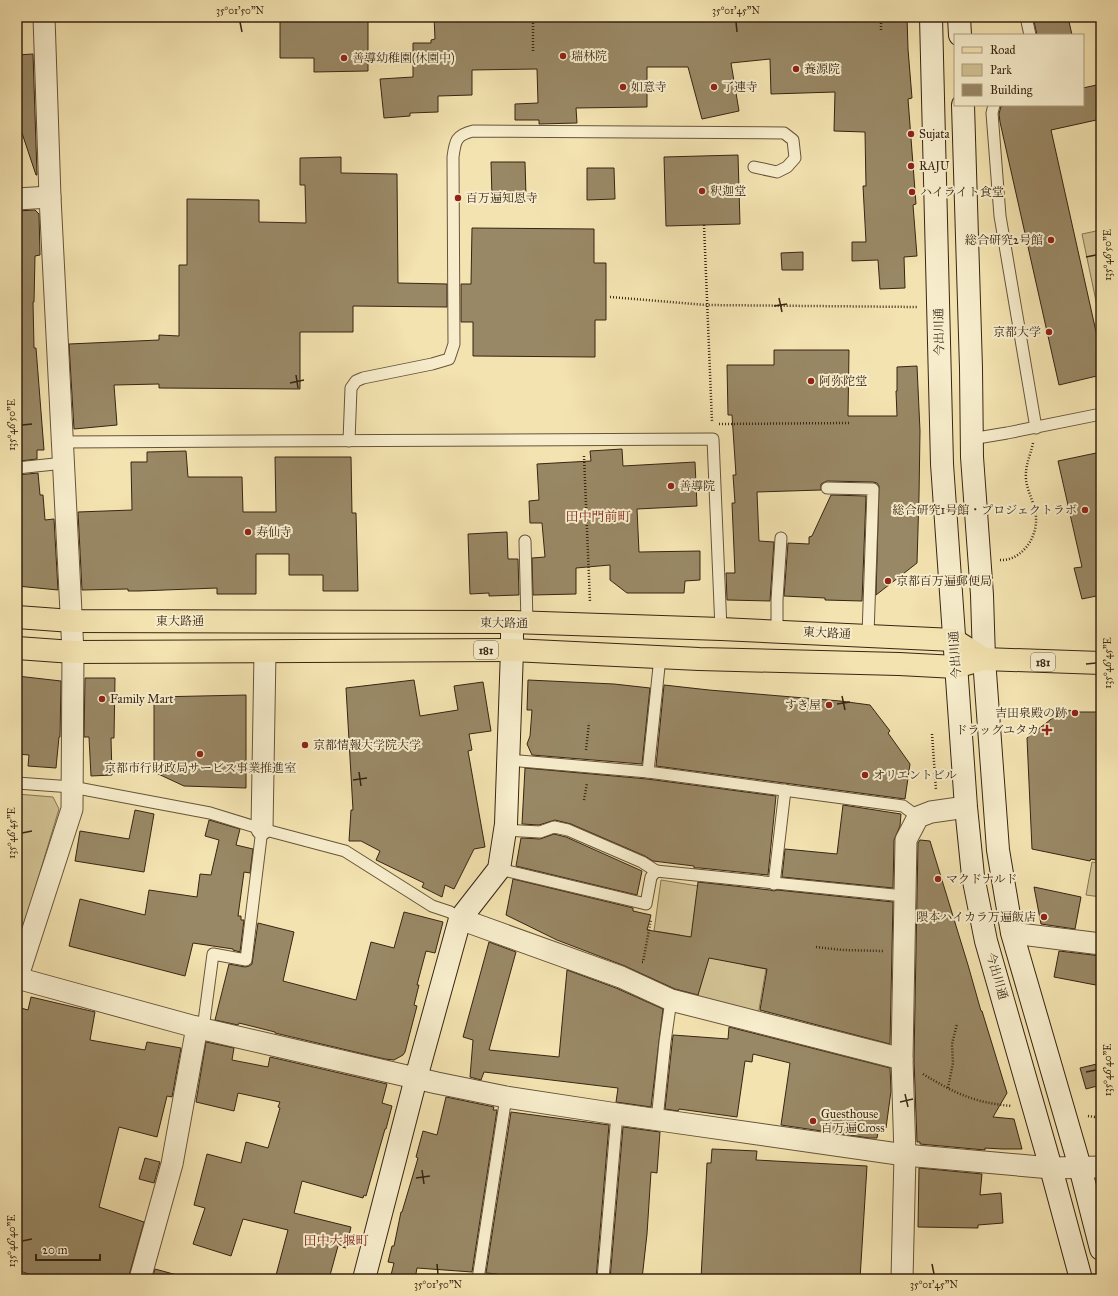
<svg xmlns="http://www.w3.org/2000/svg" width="1118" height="1296" font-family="'IM FELL Great Primer','Noto Serif JP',serif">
<rect width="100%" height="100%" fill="#f3e3b0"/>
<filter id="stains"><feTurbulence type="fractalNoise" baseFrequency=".005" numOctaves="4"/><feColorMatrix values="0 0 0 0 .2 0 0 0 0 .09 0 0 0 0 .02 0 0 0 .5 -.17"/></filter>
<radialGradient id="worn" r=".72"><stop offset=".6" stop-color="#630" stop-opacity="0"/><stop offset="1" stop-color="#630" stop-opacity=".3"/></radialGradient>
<g fill="#d3c395" stroke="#867454">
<path d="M 1101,230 L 1101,325 L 1082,234 Z"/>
<path d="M 17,794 L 53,797 L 59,809 L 17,948 Z"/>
<path d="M 1092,862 L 1101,863 L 1101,897 L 1086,895 Z"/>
<path d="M 661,880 L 698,886 L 744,965 L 766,969 L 758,1015 L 696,1000 L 701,983 L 675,972 L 680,935 L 654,931 Z"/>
</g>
<g fill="#998865" stroke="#382513">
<path d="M 280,17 L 368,17 L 368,71 L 314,72 L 314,58 L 280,58 Z"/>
<path d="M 434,17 L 569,17 L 569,20 L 606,19 L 606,17 L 907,17 L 908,49 L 912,98 L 908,99 L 916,204 L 913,205 L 917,256 L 904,257 L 905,288 L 880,289 L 878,260 L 852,261 L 852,242 L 866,242 L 863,186 L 866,186 L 865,132 L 834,131 L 835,92 L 771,94 L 770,59 L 731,63 L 739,111 L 702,119 L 688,67 L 647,67 L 647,107 L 576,108 L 577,123 L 539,124 L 539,120 L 515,120 L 515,104 L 538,103 L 537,69 L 472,70 L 472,95 L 438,96 L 438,112 L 410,113 L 410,116 L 384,118 L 380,79 L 413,77 L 413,43 L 431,43 L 431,40 L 435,39 Z"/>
<path d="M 1033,17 L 1068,17 L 1072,35 L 1037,35 Z"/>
<path d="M 33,54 L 37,175 L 36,175 L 20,127 L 18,99 L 17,99 L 17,55 Z"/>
<path d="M 1101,84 L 1101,119 L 1051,130 L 1101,354 L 1101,375 L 1059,385 L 1000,122 L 999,114 L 1001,106 L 1007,105 L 1083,105 L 1083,88 Z"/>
<path d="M 738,155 L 740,224 L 666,226 L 664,157 Z"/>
<path d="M 341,157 L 341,173 L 397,174 L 398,283 L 447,284 L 447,307 L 353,306 L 353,332 L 300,332 L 300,389 L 159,388 L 159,384 L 114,385 L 117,425 L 74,429 L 69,344 L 159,340 L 159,335 L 179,336 L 179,265 L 187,265 L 187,199 L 259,200 L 259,222 L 306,223 L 305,185 L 300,185 L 300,158 Z"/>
<path d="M 491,162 L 525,162 L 526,196 L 492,197 Z"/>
<path d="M 587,168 L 614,168 L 615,199 L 587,200 Z"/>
<path d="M 35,210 L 39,214 L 40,255 L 35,256 L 34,302 L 33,302 L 34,348 L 36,348 L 44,450 L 37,450 L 37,459 L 20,461 L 17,433 L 17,211 Z"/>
<path d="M 472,228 L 594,229 L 594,263 L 606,263 L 606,320 L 595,320 L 595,357 L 473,356 L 473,322 L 461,322 L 461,284 L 471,284 Z"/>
<path d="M 803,252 L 803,270 L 782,270 L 781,253 Z"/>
<path d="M 774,350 L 849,350 L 848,416 L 897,416 L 896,391 L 897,391 L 897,367 L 917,366 L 920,431 L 919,496 L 917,563 L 876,595 L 879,486 L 877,483 L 873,482 L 827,481 L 821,484 L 821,490 L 757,492 L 759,541 L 774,542 L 770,601 L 727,600 L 726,573 L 735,573 L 732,503 L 735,503 L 733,475 L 736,475 L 732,415 L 728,415 L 727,365 L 774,365 Z"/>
<path d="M 622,449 L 623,466 L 695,462 L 697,506 L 637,509 L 639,552 L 700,551 L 700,580 L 685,581 L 684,593 L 627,593 L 610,580 L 610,565 L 576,568 L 576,594 L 533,595 L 532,558 L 545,557 L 542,523 L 530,523 L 529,501 L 539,500 L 537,464 L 591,461 L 590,451 Z"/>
<path d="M 186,451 L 188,477 L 242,477 L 243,512 L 276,512 L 275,457 L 351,457 L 352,513 L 356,513 L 358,591 L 323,591 L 323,575 L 289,575 L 289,554 L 256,554 L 256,594 L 217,594 L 217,588 L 139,591 L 128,591 L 128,589 L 82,590 L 78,512 L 132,510 L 131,462 L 147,462 L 147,452 Z"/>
<path d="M 1101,452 L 1101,595 L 1082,599 L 1074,568 L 1082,567 L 1058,461 Z"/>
<path d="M 38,473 L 40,495 L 43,495 L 45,520 L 54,519 L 58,590 L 17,586 L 17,475 Z"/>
<path d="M 831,495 L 866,496 L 862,601 L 825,600 L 825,598 L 784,596 L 788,543 L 809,544 L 809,537 L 812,536 Z"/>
<path d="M 507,532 L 508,559 L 518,559 L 519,595 L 489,596 L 489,593 L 470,594 L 468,534 Z"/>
<path d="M 17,676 L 61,681 L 60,737 L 59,737 L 56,768 L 28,766 L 29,755 L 17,754 Z"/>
<path d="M 85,678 L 115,678 L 114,738 L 111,738 L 112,775 L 91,776 L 89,737 L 84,737 Z"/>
<path d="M 414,680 L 420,716 L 458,710 L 454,686 L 483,682 L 491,731 L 469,734 L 472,750 L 468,751 L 485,847 L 474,849 L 454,889 L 445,885 L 442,897 L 422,887 L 424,883 L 376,860 L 380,851 L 361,841 L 349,841 L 351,810 L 353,810 L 346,688 Z"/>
<path d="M 528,680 L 614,684 L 650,688 L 642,764 L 532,755 L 527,744 L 530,736 L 532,710 L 527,710 Z"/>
<path d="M 664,685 L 709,690 L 840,701 L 870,705 L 890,731 L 888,733 L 910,764 L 905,799 L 656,766 Z"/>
<path d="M 246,695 L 246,788 L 184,786 L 154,772 L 154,697 Z"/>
<path d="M 1064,709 L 1076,712 L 1101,712 L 1101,861 L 1091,859 L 1090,861 L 1032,849 L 1027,738 Z"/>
<path d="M 525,768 L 647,779 L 776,796 L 768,875 L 700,868 L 694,868 L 694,866 L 653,861 L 645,856 L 571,824 L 555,820 L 539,825 L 522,824 Z"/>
<path d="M 843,805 L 901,814 L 900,826 L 894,840 L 893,888 L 782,877 L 785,849 L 837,854 Z"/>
<path d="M 135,810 L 154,814 L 144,872 L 75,861 L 80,831 L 129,839 Z"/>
<path d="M 209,820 L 240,829 L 236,845 L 253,849 L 250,873 L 244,872 L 238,916 L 241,916 L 241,920 L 244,920 L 240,952 L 233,950 L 233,949 L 193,943 L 185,976 L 69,946 L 80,899 L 145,915 L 149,890 L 197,897 L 200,874 L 211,875 L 219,840 L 205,836 Z"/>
<path d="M 554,834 L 566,837 L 642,871 L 637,895 L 516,866 L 521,838 L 540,839 Z"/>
<path d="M 920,840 L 930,841 L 968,965 L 981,1011 L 982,1011 L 1007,1093 L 993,1117 L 1014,1119 L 1022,1149 L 1002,1149 L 985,1148 L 985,1150 L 920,1144 L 920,1142 L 917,1142 L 914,1059 L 918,843 Z"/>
<path d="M 513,879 L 633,908 L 633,911 L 651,915 L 647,930 L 691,937 L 698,882 L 770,890 L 774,891 L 777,890 L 893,902 L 890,1044 L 760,1010 L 767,969 L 709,958 L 698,995 L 675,989 L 625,966 L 557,940 L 506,915 Z"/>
<path d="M 1034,887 L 1081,897 L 1075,929 L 1041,924 Z"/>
<path d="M 404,912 L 443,922 L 435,953 L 426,951 L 417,985 L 419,985 L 414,1005 L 417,1006 L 405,1052 L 403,1055 L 394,1060 L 385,1059 L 275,1033 L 275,1032 L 239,1023 L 238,1025 L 215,1020 L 229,964 L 245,967 L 249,966 L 252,964 L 258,923 L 294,932 L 283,981 L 356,1000 L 371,942 L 394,948 Z"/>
<path d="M 489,942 L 516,952 L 489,1050 L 559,1057 L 567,970 L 616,988 L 663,1009 L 651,1107 L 616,1102 L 618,1088 L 484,1072 L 481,1080 L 470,1077 L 473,1040 L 463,1037 Z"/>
<path d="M 1059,951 L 1101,956 L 1101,986 L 1054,977 Z"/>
<path d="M 31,997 L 95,1012 L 90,1040 L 145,1050 L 147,1042 L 181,1048 L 172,1097 L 167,1096 L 157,1137 L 119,1127 L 99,1207 L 144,1222 L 128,1279 L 43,1279 L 17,1270 L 17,1029 L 21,1008 L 28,1010 Z"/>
<path d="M 729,1027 L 890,1068 L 891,1091 L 886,1128 L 879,1127 L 877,1138 L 869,1138 L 781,1125 L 790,1063 L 753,1054 L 752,1062 L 745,1061 L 737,1117 L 679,1109 L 678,1111 L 665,1109 L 673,1035 L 728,1039 Z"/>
<path d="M 206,1042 L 234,1048 L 232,1060 L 268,1067 L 270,1057 L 387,1084 L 382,1103 L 392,1106 L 386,1129 L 385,1129 L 366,1196 L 364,1195 L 363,1198 L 302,1181 L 294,1213 L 351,1227 L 346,1248 L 338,1246 L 329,1279 L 275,1279 L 288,1230 L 243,1219 L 231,1256 L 193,1244 L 205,1208 L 194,1205 L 207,1154 L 241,1163 L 246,1142 L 268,1148 L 280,1108 L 278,1107 L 280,1102 L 238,1093 L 234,1111 L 196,1102 Z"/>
<path d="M 1101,1063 L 1101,1085 L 1086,1089 L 1080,1068 Z"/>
<path d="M 446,1097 L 494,1107 L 493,1110 L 497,1110 L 472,1272 L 417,1268 L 415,1279 L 390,1279 L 394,1263 L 388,1262 L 392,1246 L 394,1246 L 401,1212 L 402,1212 L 418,1158 L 416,1157 L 423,1131 L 437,1135 Z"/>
<path d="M 511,1112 L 609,1125 L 596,1279 L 496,1279 L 497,1274 L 486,1273 Z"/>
<path d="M 623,1127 L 660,1132 L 657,1173 L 651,1172 L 647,1234 L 642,1279 L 610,1279 Z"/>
<path d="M 712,1149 L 757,1151 L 756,1160 L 867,1166 L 860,1279 L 701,1279 L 707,1163 L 711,1163 Z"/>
<path d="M 145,1158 L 160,1162 L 154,1183 L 139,1179 Z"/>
<path d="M 919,1168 L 982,1174 L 980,1195 L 1001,1193 L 1003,1223 L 978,1225 L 978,1228 L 918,1227 Z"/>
<path d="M 155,1269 L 177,1275 L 176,1279 L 152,1279 Z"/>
</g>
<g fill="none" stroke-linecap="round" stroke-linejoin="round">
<defs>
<g id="lane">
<path d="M 1026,17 L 1030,35"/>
<path d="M 994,105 L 992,113 L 1000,216 L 1036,428"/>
<path d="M 971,439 L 1007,433 L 1101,414"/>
<path d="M 349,441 L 351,388 L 356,381 L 363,378 L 432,364 L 449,359 L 454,344 L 453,157 C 455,141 456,135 473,131 L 784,133 L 793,140 L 795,158 L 787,167 L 777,172 L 754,167"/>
<path d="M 63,442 L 713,439 L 721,629"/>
<path d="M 17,468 L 64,463"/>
<path d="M 827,488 L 873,489 L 868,635"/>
<path d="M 525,541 L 527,623"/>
<path d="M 777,631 L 777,600 L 781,538"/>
<path d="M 508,760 L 648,772 L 903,806 L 918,817"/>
<path d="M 648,772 L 660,657"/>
<path d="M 17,783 L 72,787 L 210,813 L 262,829 L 345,851 L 432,906 L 450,912 L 460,919"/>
<path d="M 505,830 L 540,832 L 554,827 L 568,830 L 642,862 L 656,871"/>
<path d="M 499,869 L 646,904 L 651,877 L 656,871 L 904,896"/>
<path d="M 774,884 L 785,790"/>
<path d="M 203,1029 L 213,954 L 246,960 L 262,829"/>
<path d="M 657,1120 L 665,1042 L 671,1000"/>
<path d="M 478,1279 L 506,1097"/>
<path d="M 603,1279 L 617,1114"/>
</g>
<g id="street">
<path d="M 17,199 L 50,197"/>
<path d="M 262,829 L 265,652"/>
<path d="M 460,919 L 621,977 L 671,1000 L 902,1059"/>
<path d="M 1012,933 L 1101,944"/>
<path d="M 17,978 L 203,1029 L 437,1083 L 506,1097 L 617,1114 L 905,1155 L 1051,1168 L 1101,1167"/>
<path d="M 17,979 L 72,809 L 73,652 L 50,197 L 44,17"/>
<path d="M 140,1279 L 172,1164 L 197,1027"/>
<path d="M 902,1279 L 905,1155 L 902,1059 L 906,840 L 918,817 L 931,812 L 966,807"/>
</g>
<g id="secondary">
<path d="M 931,17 L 942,464 L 966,807 L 973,876 L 986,941 L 1051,1168 L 1081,1279"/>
<path d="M 959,17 L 960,35"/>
<path d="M 963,105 L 971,368 L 972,457 L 982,595 L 984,659 L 998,850 L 1012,933 L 1080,1167 L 1101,1249"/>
<path d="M 364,1279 L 416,1078 L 460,919 L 499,869 L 506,824 L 512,650 L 512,622"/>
</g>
<g id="primary">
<path d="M 17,617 L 72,621 L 512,622 L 721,629 L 954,640 L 984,659"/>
<path d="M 17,648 L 73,652 L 512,650 L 699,659 L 899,664 L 956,667 L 984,659 L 1101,663"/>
</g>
</defs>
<use href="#lane" stroke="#67543a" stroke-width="13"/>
<use href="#street" stroke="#67543a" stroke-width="23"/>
<use href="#secondary" stroke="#382513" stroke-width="24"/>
<use href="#primary" stroke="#382513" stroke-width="24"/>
<g stroke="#382513" stroke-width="2.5" stroke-dasharray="1 2" stroke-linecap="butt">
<path d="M 533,17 L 533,52"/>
<path d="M 659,17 L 660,20"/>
<path d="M 881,30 L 881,17"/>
<path d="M 704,225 L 712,422"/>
<path d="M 610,297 L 707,305 L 917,307"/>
<path d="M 719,424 L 850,423"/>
<path d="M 584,456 L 590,602"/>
<path d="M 1000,560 C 1003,560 1006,560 1009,559 C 1026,554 1037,535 1036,518 C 1036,505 1027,492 1026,479 C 1025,465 1030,457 1033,443"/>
<path d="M 932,734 L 936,790"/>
<path d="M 586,750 L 589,723"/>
<path d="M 584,800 L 587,783"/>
<path d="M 816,947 L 842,950 L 883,951"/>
<path d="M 642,962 L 643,962 L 651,919"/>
<path d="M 923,1074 C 954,1093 975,1103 1012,1106"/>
<path d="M 948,1088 L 953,1063 L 952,1044 L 957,1024"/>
<path d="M 1088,1116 L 1101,1118"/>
</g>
<use href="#lane" stroke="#f7edcc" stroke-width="11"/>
<use href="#street" stroke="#f7edcc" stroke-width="21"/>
<use href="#secondary" stroke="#f7edcc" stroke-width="22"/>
<use href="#primary" stroke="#f3e3b0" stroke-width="22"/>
</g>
<path fill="none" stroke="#382513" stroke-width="1.5" d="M 240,22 L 242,32M 736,22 L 737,32M 1086,257 L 1096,255M 779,298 L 782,312M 774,306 L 787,304M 296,375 L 298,388M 290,383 L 304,380M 22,425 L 32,424M 1086,664 L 1096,663M 842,696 L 845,710M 837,704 L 850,702M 359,772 L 361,786M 353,780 L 367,778M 22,833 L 32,831M 1086,1072 L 1096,1070M 905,1094 L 908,1107M 900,1102 L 913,1099M 422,1170 L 424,1184M 416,1178 L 430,1176M 22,1241 L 32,1239M 437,1264 L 438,1274M 932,1264 L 934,1274"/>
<g fill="#8f2418" stroke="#f7edcc" stroke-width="1.5">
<circle cx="563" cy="56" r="4"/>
<circle cx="344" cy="58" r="4"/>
<circle cx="796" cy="69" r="4"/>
<circle cx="623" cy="87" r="4"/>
<circle cx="714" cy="87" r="4"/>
<circle cx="911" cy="134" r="4"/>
<circle cx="911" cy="166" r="4"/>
<circle cx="702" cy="191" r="4"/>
<circle cx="912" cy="192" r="4"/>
<circle cx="458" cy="198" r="4"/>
<circle cx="1051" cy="240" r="4"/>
<circle cx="1049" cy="332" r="4"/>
<circle cx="811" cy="381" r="4"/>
<circle cx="671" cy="486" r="4"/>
<circle cx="1085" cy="510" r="4"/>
<circle cx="248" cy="532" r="4"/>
<circle cx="888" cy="581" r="4"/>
<circle cx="102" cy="699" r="4"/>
<circle cx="829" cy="705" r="4"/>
<circle cx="1075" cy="713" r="4"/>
<path d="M1045 724h4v4h4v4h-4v4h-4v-4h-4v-4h4z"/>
<circle cx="305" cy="745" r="4"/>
<circle cx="200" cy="754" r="4"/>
<circle cx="865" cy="775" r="4"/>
<circle cx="938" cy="879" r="4"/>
<circle cx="1044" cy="917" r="4"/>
<circle cx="813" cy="1121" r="4"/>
</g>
<g text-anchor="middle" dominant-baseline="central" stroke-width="4" stroke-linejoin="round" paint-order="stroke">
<g fill="#f7edcc" stroke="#71614a" stroke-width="1">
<rect x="474" y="641" width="24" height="18" rx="3"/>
<rect x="1031" y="653" width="24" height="18" rx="3"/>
</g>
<g font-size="11" font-weight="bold" fill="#382513">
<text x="486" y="650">181</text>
<text x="1043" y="662">181</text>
</g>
<g font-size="12" fill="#382513" stroke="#f7edcc" text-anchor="start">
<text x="571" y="56">瑞林院</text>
<text x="352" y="58">善導幼稚園(休園中)</text>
<text x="804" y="69">養源院</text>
<text x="631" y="87">如意寺</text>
<text x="722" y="87">了連寺</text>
<text x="919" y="134">Sujata</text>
<text x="919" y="166">RAJU</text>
<text x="710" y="191">釈迦堂</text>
<text x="920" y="192">ハイライト食堂</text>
<text x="466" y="198">百万遍知恩寺</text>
<text x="1043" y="240" text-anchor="end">総合研究2号館</text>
<text x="1041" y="332" text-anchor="end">京都大学</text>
<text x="819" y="381">阿弥陀堂</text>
<text x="679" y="486">善導院</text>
<text x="1077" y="510" text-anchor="end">総合研究1号館・プロジェクトラボ</text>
<text x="256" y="532">寿仙寺</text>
<text x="896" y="581">京都百万遍郵便局</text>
<text x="110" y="699">Family Mart</text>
<text x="821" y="705" text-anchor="end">すき屋</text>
<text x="1067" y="713" text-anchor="end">吉田泉殿の跡</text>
<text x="1039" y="730" text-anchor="end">ドラッグユタカ</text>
<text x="313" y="745">京都情報大学院大学</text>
<text x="200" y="768" text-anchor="middle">京都市行財政局サービス事業推進室</text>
<text x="873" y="775">オリエントビル</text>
<text x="946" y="879">マクドナルド</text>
<text x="1036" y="917" text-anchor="end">隈本ハイカラ万遍飯店</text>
<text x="821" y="1114">Guesthouse<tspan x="821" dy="14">百万遍Cross</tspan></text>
</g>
<g font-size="12" fill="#382513" stroke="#f7edcc">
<text transform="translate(939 332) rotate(-91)">今出川通</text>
<text x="180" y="621">東大路通</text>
<text transform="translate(504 623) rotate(1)">東大路通</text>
<text transform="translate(827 633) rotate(3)">東大路通</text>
<text transform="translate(955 655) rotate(-94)">今出川通</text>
<text transform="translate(997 976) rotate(74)">今出川通</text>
</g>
<g font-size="13" fill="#7a1f14" stroke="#f7edcc">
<text x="598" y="517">田中門前町</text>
<text x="336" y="1241">田中大堰町</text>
</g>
</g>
<rect width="1118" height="1296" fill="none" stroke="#f3e3b0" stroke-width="44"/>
<rect x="954" y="34" width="130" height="72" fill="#f7edcc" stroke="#ab9d82"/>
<rect x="962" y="47" width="20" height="6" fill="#f3e3b0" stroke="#ab9d82"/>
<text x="990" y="54" font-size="12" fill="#382513">Road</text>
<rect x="962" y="64" width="20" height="12" fill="#d3c395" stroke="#ab9d82"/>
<text x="990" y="74" font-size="12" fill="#382513">Park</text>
<rect x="962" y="84" width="20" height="12" fill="#998865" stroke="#ab9d82"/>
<text x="990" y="94" font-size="12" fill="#382513">Building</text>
<path d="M36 1254v6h64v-6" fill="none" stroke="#382513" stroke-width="2"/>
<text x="42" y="1254" font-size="12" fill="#382513" stroke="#f7edcc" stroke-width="3" paint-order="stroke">20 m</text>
<rect x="22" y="22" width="1074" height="1252" fill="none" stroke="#382513" stroke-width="1.5"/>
<g font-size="10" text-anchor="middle" fill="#382513">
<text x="240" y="14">35°01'50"N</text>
<text x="736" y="14">35°01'45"N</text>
<text transform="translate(1107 255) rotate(-90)" y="4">135°46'50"E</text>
<text transform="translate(11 425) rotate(-90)" y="4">135°46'50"E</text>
<text transform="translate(1107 663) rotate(-90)" y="4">135°46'45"E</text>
<text transform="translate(11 833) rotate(-90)" y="4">135°46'45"E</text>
<text transform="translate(1107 1070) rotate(-90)" y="4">135°46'40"E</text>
<text transform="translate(11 1241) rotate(-90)" y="4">135°46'40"E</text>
<text x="438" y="1288">35°01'50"N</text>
<text x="934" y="1288">35°01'45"N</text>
</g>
<rect width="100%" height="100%" filter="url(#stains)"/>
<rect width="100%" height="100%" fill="url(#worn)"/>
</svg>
